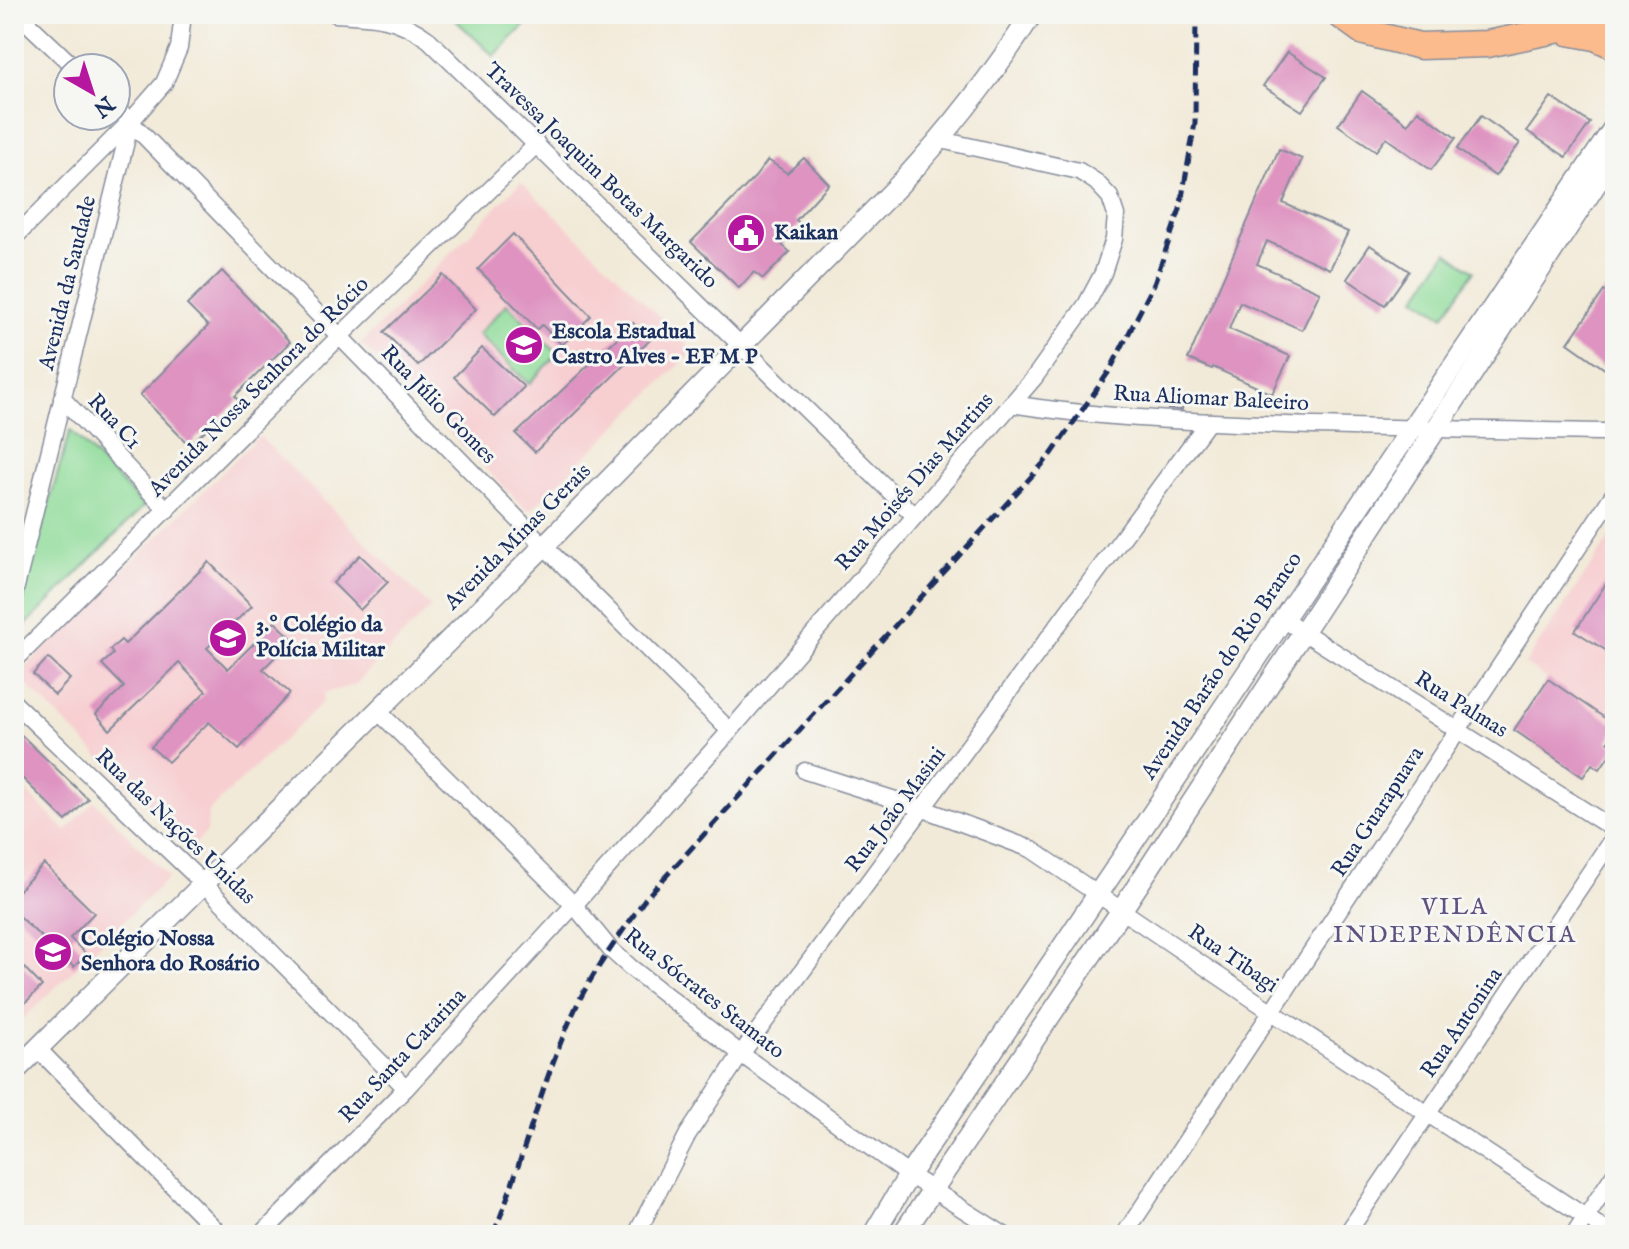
<svg xmlns="http://www.w3.org/2000/svg" width="1629" height="1249" font-family="'IM FELL English',serif">
<rect width="100%" height="100%" fill="#f6f6f2"/>
<filter id="ink" filterUnits="userSpaceOnUse"><feTurbulence type="fractalNoise" baseFrequency=".0125" numOctaves="2"/><feDisplacementMap in="SourceGraphic" scale="16" xChannelSelector="R" yChannelSelector="G"/><feConvolveMatrix kernelMatrix="1 2 1 2 8 2 1 2 1" color-interpolation-filters="sRGB"/></filter>
<filter id="wash" filterUnits="userSpaceOnUse"><feTurbulence type="fractalNoise" baseFrequency=".006" numOctaves="4" result="noise"/><feDisplacementMap in="SourceGraphic" scale="32" xChannelSelector="R" yChannelSelector="G"/><feGaussianBlur stdDeviation="1.8" result="paint"/><feColorMatrix in="noise" values="0 0 0 0 0 0 0 0 0 0 0 0 0 0 0 0 0 1.4 0 .05"/><feComposite in="paint" operator="in"/></filter>
<g filter="url(#wash)">
<rect width="100%" height="100%" fill="#f2ead8"/>
<g fill="#f7cfd1">
<path d="M 521,182 L 685,341 L 690,354 L 532,509 L 526,509 L 361,344 Z"/>
<path d="M 259,436 L 431,607 L 355,685 L 324,693 L 324,701 L 208,812 L 207,832 L 195,844 L 185,842 L 24,682 L 24,669 Z"/>
<path d="M 1615,530 L 1615,726 L 1525,664 Z"/>
<path d="M 14,780 L 66,831 L 94,801 L 169,877 L 14,1028 Z"/>
</g>
<g fill="#8fdc9a" stroke="#55867c" stroke-width="2">
<path d="M 449,14 L 536,14 L 494,56 Z"/>
<path d="M 1447,252 L 1474,271 L 1444,316 L 1416,298 Z"/>
<path d="M 507,304 L 558,354 L 529,384 L 478,334 Z"/>
<path d="M 70,430 L 144,506 L 14,637 L 14,627 Z"/>
</g>
<g id="blocks">
<g fill="#de93c1">
<path d="M 1287,52 L 1326,77 L 1302,111 L 1263,86 Z"/>
<path d="M 1362,91 L 1408,124 L 1418,110 L 1456,138 L 1431,170 L 1386,138 L 1376,151 L 1338,125 Z"/>
<path d="M 1551,97 L 1590,123 L 1566,157 L 1527,131 Z"/>
<path d="M 1481,116 L 1520,143 L 1495,176 L 1457,149 Z"/>
<path d="M 1279,149 L 1302,159 L 1283,203 L 1348,232 L 1330,269 L 1267,241 L 1257,264 L 1320,292 L 1302,330 L 1240,302 L 1229,329 L 1290,356 L 1272,394 L 1213,367 L 1212,369 L 1188,359 Z"/>
<path d="M 804,158 L 829,184 L 796,220 L 800,224 L 782,245 L 790,252 L 763,279 L 754,272 L 739,288 L 691,242 L 755,177 L 768,160 L 787,173 Z"/>
<path d="M 513,234 L 591,316 L 562,345 L 542,325 L 537,329 L 478,269 Z"/>
<path d="M 1370,245 L 1409,271 L 1385,305 L 1347,279 Z"/>
<path d="M 222,271 L 290,342 L 235,396 L 239,400 L 189,445 L 140,395 L 208,326 L 187,305 Z"/>
<path d="M 443,275 L 476,309 L 418,366 L 384,332 Z"/>
<path d="M 1604,291 L 1615,299 L 1615,364 L 1609,372 L 1568,343 Z"/>
<path d="M 633,323 L 650,340 L 535,452 L 516,434 Z"/>
<path d="M 482,348 L 524,387 L 495,417 L 454,377 Z"/>
<path d="M 1171,396 L 1184,398 L 1182,410 L 1168,409 Z"/>
<path d="M 360,555 L 388,582 L 360,610 L 333,583 Z"/>
<path d="M 209,562 L 252,606 L 207,648 L 228,669 L 275,622 L 293,639 L 263,669 L 290,693 L 239,749 L 209,722 L 168,762 L 151,747 L 206,691 L 179,663 L 110,730 L 96,714 L 124,687 L 102,664 L 113,654 L 110,650 L 121,640 L 125,644 Z"/>
<path d="M 1615,573 L 1615,656 L 1575,631 L 1605,585 L 1606,586 Z"/>
<path d="M 48,658 L 70,679 L 55,695 L 33,674 Z"/>
<path d="M 1548,679 L 1615,725 L 1615,730 L 1608,741 L 1615,747 L 1600,769 L 1592,764 L 1583,777 L 1514,730 Z"/>
<path d="M 14,728 L 88,799 L 66,821 L 14,770 Z"/>
<path d="M 44,864 L 94,913 L 70,938 L 86,954 L 74,967 L 14,912 L 14,895 Z"/>
<path d="M 14,957 L 42,986 L 14,1014 Z"/>
</g>
</g>
</g>
<g filter="url(#ink)">
<use href="#blocks" fill-opacity="0" stroke="#868c9b" stroke-width="2"/>
<g fill="none" stroke-linecap="round" stroke-linejoin="round">
<defs>
<g id="minor">
<path d="M 18,14 L 75,68"/>
<path d="M 335,14 C 374,16 397,16 429,40 L 915,516"/>
<path d="M 116,107 L 544,546 L 730,731"/>
<path d="M 14,238 L 131,121 L 164,83 L 179,48 L 183,14"/>
<path d="M 62,398 L 167,510"/>
<path d="M 1011,404 C 1094,417 1177,421 1261,424 C 1379,429 1497,430 1615,432"/>
<path d="M 14,595 L 131,121"/>
<path d="M 1283,619 L 1615,830"/>
<path d="M 14,661 L 340,336 L 537,144"/>
<path d="M 14,703 L 204,884 L 406,1088"/>
<path d="M 378,711 L 574,905 L 610,949 L 630,967 L 741,1054 L 909,1175 L 1004,1235"/>
<path d="M 805,771 L 924,809 L 1031,849 L 1272,1012 L 1613,1235"/>
<path d="M 38,1049 L 221,1235"/>
<path d="M 261,1235 L 406,1088 L 574,905 L 730,731 L 1034,378 L 1086,305 L 1103,273 L 1114,239 L 1116,215 L 1110,197 L 1096,182 L 1079,171 L 941,140"/>
<path d="M 636,1235 L 688,1134 L 741,1054 L 1208,422"/>
<path d="M 1124,1235 L 1615,492"/>
<path d="M 1346,1235 L 1615,835"/>
<path d="M 1574,1235 L 1615,1173"/>
</g>
<g id="tertiary">
<path d="M 14,1072 L 544,546 L 900,184 C 949,131 993,75 1032,14"/>
<path d="M 873,1235 L 909,1175 L 1615,126"/>
<path d="M 902,1235 L 1121,911 L 1615,155"/>
</g>
<g id="primary">
<path d="M 1339,14 L 1364,32 L 1420,46 L 1487,44 L 1615,18"/>
<path d="M 1568,32 L 1595,37 L 1615,46"/>
</g>
</defs>
<use href="#minor" stroke="#868c9b" stroke-width="19"/>
<use href="#tertiary" stroke="#868c9b" stroke-width="23"/>
<use href="#primary" stroke="#868c9b" stroke-width="29"/>
<use href="#minor" stroke="#fff" stroke-width="16"/>
<use href="#tertiary" stroke="#fff" stroke-width="20"/>
<use href="#primary" stroke="#fbbb8d" stroke-width="26"/>
<path stroke="#1b2f5e" stroke-width="5" stroke-dasharray="12 6" stroke-linecap="butt" d="M 493,1235 C 525,1157 543,1073 581,997 C 599,963 623,931 645,899 L 1051,455 L 1110,370 L 1154,284 L 1180,209 L 1195,123 L 1196,14"/>
</g>
</g>
<defs>
<symbol id="civic-disc" viewBox="-11 -11 22 22"><circle r="9.5" fill="#b5179e" stroke="#f6f6f2"/><path d="M-.6-6.5H3V-4.5H.6V-3L4-1V1h2V6H-6V1h2V-1L-.6-3ZM-1.2 2.5V6h2.4V2.5Z" fill="#fff"/></symbol>
<symbol id="school-disc" viewBox="-11 -11 22 22"><circle r="9.5" fill="#b5179e" stroke="#f6f6f2"/><path d="M0-5L7-2L0 1L-7-2ZM-4 1L0 2.5L4 1V4Q0 6-4 4Z" fill="#fff"/></symbol>
</defs>
<g fill-rule="evenodd">
<use href="#civic-disc" x="724" y="211" width="44" height="44"/>
<use href="#school-disc" x="502" y="323" width="44" height="44"/>
<use href="#school-disc" x="206" y="616" width="44" height="44"/>
<use href="#school-disc" x="31" y="930" width="44" height="44"/>
</g>
<g text-anchor="middle" dominant-baseline="central" stroke-width="6" stroke-linejoin="round" paint-order="stroke">
<g font-size="22" fill="#1b2f5e" stroke="#f6f6f2">
<text transform="translate(601 176) rotate(44)">Travessa Joaquim Botas Margarido</text>
<text transform="translate(68 283) rotate(-76)">Avenida da Saudade</text>
<text transform="translate(259 387) rotate(-45)">Avenida Nossa Senhora do Rócio</text>
<text transform="translate(1211 399) rotate(3)">Rua Aliomar Baleeiro</text>
<text transform="translate(438 405) rotate(46)">Rua Júlio Gomes</text>
<text transform="translate(114 422) rotate(47)">Rua C1</text>
<text transform="translate(915 482) rotate(-49)">Rua Moisés Dias Martins</text>
<text transform="translate(518 537) rotate(-45)">Avenida Minas Gerais</text>
<text transform="translate(1222 666) rotate(-56)">Avenida Barão do Rio Branco</text>
<text transform="translate(1461 705) rotate(32)">Rua Palmas</text>
<text transform="translate(896 810) rotate(-53)">Rua João Masini</text>
<text transform="translate(1378 812) rotate(-57)">Rua Guarapuava</text>
<text transform="translate(175 827) rotate(44)">Rua das Nações Unidas</text>
<text transform="translate(1233 959) rotate(34)">Rua Tibagi</text>
<text transform="translate(704 994) rotate(38)">Rua Sócrates Stamato</text>
<text transform="translate(1462 1023) rotate(-56)">Rua Antonina</text>
<text transform="translate(403 1056) rotate(-47)">Rua Santa Catarina</text>
</g>
<g font-size="22" font-weight="bold" fill="#1b2f5e" stroke="#f6f6f2" text-anchor="start">
<text x="774" y="233">Kaikan</text>
<text x="552" y="332">Escola Estadual<tspan x="552" dy="25">Castro Alves - EF M P</tspan></text>
<text x="256" y="625">3.º Colégio da<tspan x="256" dy="25">Polícia Militar</tspan></text>
<text x="81" y="939">Colégio Nossa<tspan x="81" dy="25">Senhora do Rosário</tspan></text>
</g>
<g font-size="24" letter-spacing="2" fill="#5f5281" stroke="#f6f6f2">
<text x="1455" y="907">VILA<tspan x="1455" dy="28">INDEPENDÊNCIA</tspan></text>
</g>
</g>
<rect width="1629" height="1249" fill="none" stroke="#f6f6f2" stroke-width="48"/>
<g transform="translate(92 92) rotate(141)"><circle r="38" fill="#f6f6f2" stroke="#9ea6b7" stroke-width="2"/>
<path d="M0-6L14 30L0 20L-14 30Z" fill="#b5179e"/>
<text y="-12" font-size="22" font-weight="bold" text-anchor="middle" fill="#1b2f5e">N</text>
</g>
</svg>
